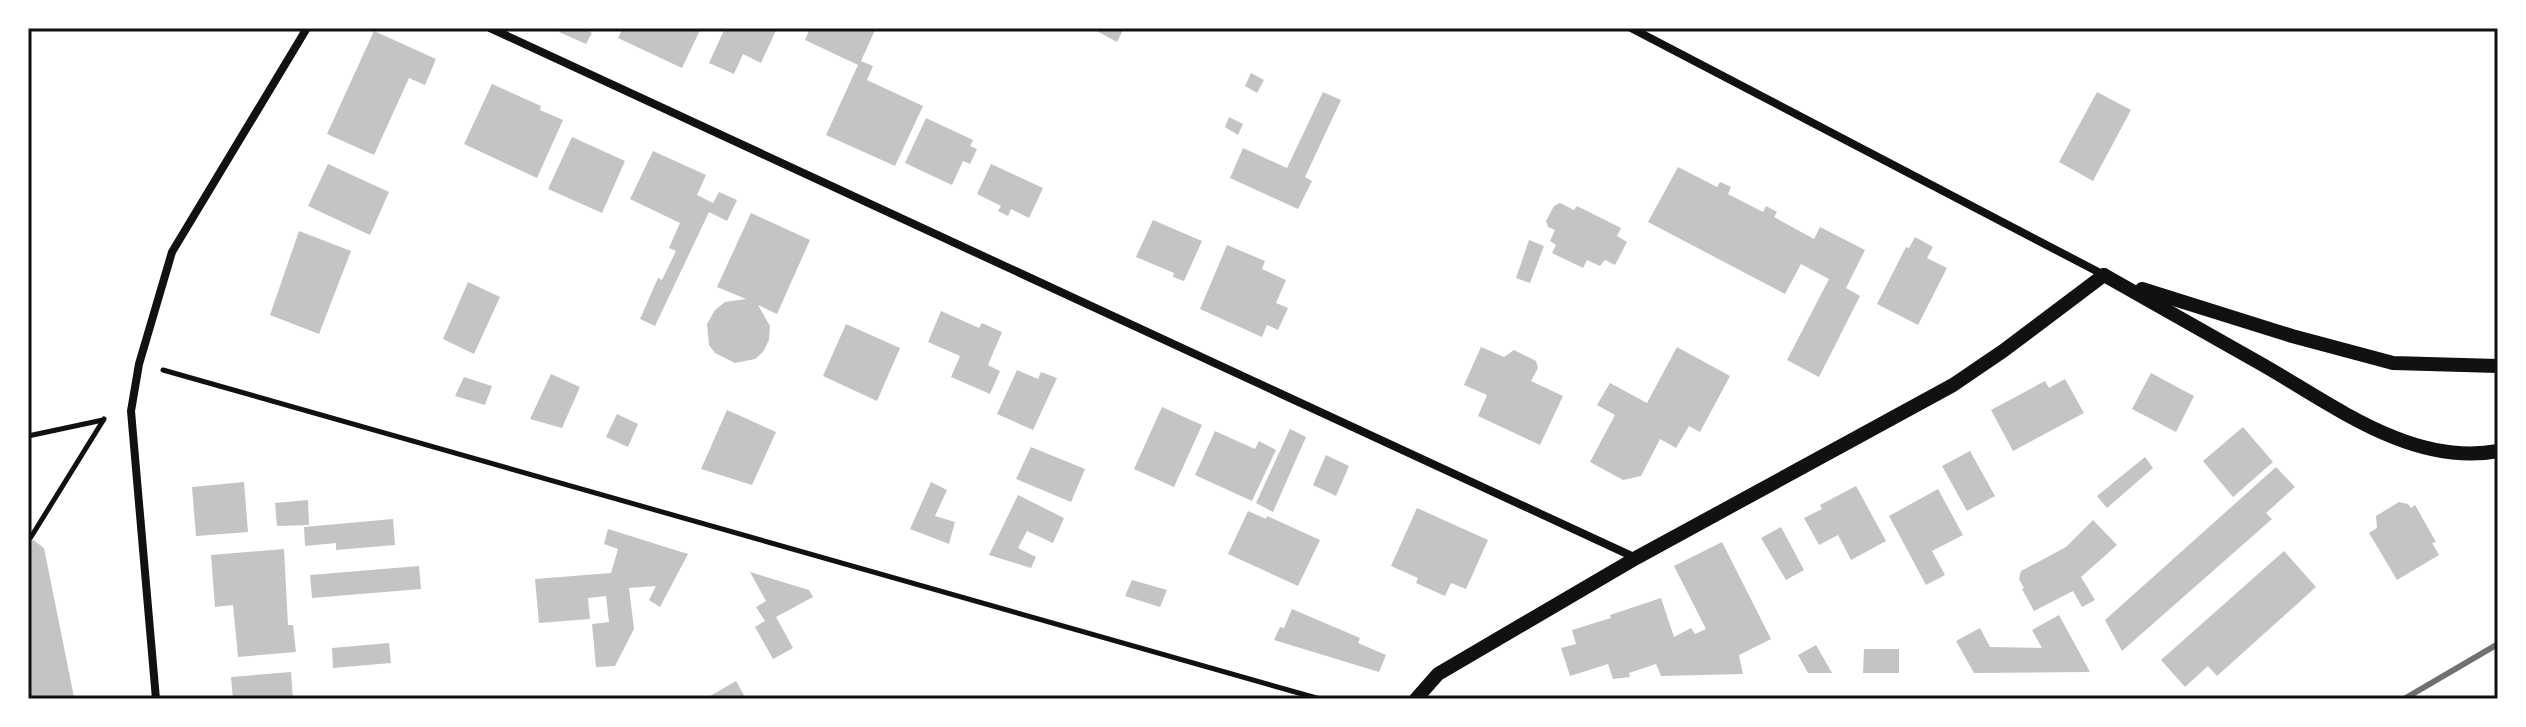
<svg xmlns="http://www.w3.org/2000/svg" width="2526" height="727" font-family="Inter,sans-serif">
<rect width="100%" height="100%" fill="#fff"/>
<g fill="#c4c4c4">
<path d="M 561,28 L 582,28 L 592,33 L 586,44 L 559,32 Z"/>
<path d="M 623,28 L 701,28 L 682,68 L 618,38 Z"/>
<path d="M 725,28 L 777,28 L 761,63 L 743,54 L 734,74 L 709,63 Z"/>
<path d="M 810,28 L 876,28 L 861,61 L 873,66 L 867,80 L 923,106 L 895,166 L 826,135 L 858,65 L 805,40 Z"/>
<path d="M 1091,28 L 1124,28 L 1117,42 Z"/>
<path d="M 374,31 L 436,59 L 425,85 L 409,78 L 374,155 L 327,134 Z"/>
<path d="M 1251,73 L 1264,80 L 1257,93 L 1245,86 Z"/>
<path d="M 492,84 L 541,106 L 540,110 L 563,120 L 537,178 L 464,144 Z"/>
<path d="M 1323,92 L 1341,100 L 1305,177 L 1312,181 L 1298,209 L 1230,178 L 1243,148 L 1287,168 Z"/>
<path d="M 2097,92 L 2131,110 L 2093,181 L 2059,162 Z"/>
<path d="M 1229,117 L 1243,124 L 1238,135 L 1225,127 Z"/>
<path d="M 926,118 L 973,140 L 970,146 L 977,149 L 970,164 L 963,161 L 952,185 L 905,163 Z"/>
<path d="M 572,137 L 625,161 L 602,213 L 548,189 Z"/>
<path d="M 653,151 L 706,175 L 697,195 L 713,203 L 719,192 L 737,200 L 727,221 L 709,212 L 655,326 L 640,319 L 658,278 L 662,280 L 676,251 L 669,248 L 680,223 L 630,199 Z"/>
<path d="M 328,164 L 389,192 L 370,235 L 308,206 Z"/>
<path d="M 991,164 L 1043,188 L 1029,218 L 1011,209 L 1008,216 L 998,211 L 1001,206 L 977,194 Z"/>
<path d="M 1678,167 L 1717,187 L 1720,182 L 1731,187 L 1728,194 L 1763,212 L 1766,206 L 1777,212 L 1774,217 L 1814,239 L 1820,227 L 1865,250 L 1846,288 L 1860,296 L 1819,377 L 1787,360 L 1829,279 L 1801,264 L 1785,294 L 1648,222 Z"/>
<path d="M 1560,203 L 1574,210 L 1577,206 L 1621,228 L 1617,236 L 1627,242 L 1615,265 L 1605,260 L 1600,266 L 1587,260 L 1583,268 L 1552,253 L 1556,245 L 1550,241 L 1555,230 L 1548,227 L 1546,221 L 1554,206 Z"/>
<path d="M 751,213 L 810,240 L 777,314 L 758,305 L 770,326 L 769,340 L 763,352 L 755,359 L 735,363 L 715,353 L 709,345 L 707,324 L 715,310 L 725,302 L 746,299 L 717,287 Z"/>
<path d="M 1153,220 L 1202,241 L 1184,281 L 1173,277 L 1174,273 L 1136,257 Z"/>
<path d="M 299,231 L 351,251 L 319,334 L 270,315 Z"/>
<path d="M 1915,237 L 1933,247 L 1927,258 L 1947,268 L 1918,325 L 1877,304 L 1906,247 L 1909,248 Z"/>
<path d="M 1529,240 L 1544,246 L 1530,283 L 1516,278 Z"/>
<path d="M 1227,245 L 1265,261 L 1262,269 L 1286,280 L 1276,303 L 1288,308 L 1278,330 L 1267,325 L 1262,337 L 1200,309 Z"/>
<path d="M 468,282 L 500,297 L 474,354 L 443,339 Z"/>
<path d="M 941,311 L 979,328 L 982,323 L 1002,332 L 988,365 L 1000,371 L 990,394 L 951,377 L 960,356 L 928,342 Z"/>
<path d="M 846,324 L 900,348 L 877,401 L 823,376 Z"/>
<path d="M 1481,347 L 1504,357 L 1514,350 L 1536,361 L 1538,368 L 1531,381 L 1563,396 L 1540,445 L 1478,416 L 1487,395 L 1464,385 Z"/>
<path d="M 1677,347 L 1730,376 L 1700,432 L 1689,426 L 1676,448 L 1660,439 L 1641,476 L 1623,480 L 1590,462 L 1615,415 L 1597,405 L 1610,383 L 1647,403 Z"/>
<path d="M 1017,370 L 1038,379 L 1041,372 L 1057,378 L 1033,430 L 997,414 Z"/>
<path d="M 2151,373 L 2194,396 L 2176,432 L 2132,409 Z"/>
<path d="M 551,374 L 580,387 L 562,428 L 530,419 Z"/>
<path d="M 464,377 L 492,386 L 485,405 L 455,396 Z"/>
<path d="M 2065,379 L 2084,413 L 2013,451 L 1991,410 L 2045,381 L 2049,388 Z"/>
<path d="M 1162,407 L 1202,425 L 1174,487 L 1134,469 Z"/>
<path d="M 727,410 L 776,432 L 752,485 L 701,469 Z"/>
<path d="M 617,414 L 638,424 L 628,447 L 606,437 Z"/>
<path d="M 2243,427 L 2273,462 L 2233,497 L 2203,461 Z"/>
<path d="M 1290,429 L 1306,437 L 1273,512 L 1256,503 Z"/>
<path d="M 1215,431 L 1255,449 L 1259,441 L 1276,450 L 1252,501 L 1195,475 Z"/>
<path d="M 1031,447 L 1085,469 L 1071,502 L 1016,479 Z"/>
<path d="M 1970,451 L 1995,496 L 1967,511 L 1942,466 Z"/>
<path d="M 1326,455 L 1349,466 L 1336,496 L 1313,485 Z"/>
<path d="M 2145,457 L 2153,468 L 2107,508 L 2097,496 Z"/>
<path d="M 2276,467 L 2295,487 L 2266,513 L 2272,519 L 2122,651 L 2105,620 Z"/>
<path d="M 244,482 L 248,532 L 196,536 L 192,487 Z"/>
<path d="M 931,482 L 947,490 L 935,516 L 955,522 L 949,544 L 910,529 Z"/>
<path d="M 1856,486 L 1886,541 L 1851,560 L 1838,535 L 1819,545 L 1804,518 L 1822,509 L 1820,505 Z"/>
<path d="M 1938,489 L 1963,535 L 1932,551 L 1945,575 L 1926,585 L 1889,516 Z"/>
<path d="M 1018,495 L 1064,518 L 1053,543 L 1027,531 L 1018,548 L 1036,557 L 1031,568 L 989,555 Z"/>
<path d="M 308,500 L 309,525 L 277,526 L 275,503 Z"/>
<path d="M 2399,502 L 2408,504 L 2411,508 L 2415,505 L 2436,542 L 2432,543 L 2439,555 L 2397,580 L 2369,533 L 2377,528 L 2376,516 Z"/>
<path d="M 1417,508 L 1488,540 L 1466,589 L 1451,583 L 1445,596 L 1416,583 L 1418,578 L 1391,566 Z"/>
<path d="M 1248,511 L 1266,519 L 1267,516 L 1320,540 L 1298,586 L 1228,554 Z"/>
<path d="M 393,519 L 395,545 L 336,550 L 336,543 L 305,546 L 304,527 Z"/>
<path d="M 2093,520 L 2117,545 L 2081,577 L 2095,600 L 2082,607 L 2073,591 L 2034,611 L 2022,589 L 2024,588 L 2019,579 L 2021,571 L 2066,547 Z"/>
<path d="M 1781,527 L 1804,570 L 1786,580 L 1761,538 Z"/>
<path d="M 608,529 L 688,554 L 660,607 L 649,600 L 656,586 L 629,588 L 634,629 L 615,666 L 596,667 L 592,624 L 609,622 L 606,596 L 588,598 L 590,619 L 539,623 L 535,579 L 611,573 L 618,549 L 604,544 Z"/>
<path d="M 28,536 L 44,548 L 74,697 L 72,699 L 28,699 Z"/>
<path d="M 1722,542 L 1771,639 L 1739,655 L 1743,674 L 1661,676 L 1656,664 L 1629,673 L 1630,677 L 1613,679 L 1608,664 L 1570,676 L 1561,648 L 1576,644 L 1572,630 L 1611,618 L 1610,615 L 1661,598 L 1674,637 L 1691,628 L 1695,634 L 1706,629 L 1674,566 Z"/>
<path d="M 284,549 L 288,625 L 293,625 L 296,652 L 238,657 L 233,605 L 215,607 L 211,555 Z"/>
<path d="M 2284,551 L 2316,587 L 2217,676 L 2208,666 L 2185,687 L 2161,660 Z"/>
<path d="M 419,566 L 421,589 L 312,598 L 310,575 Z"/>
<path d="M 750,572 L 809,590 L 813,597 L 776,617 L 793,648 L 773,659 L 755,627 L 765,621 L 756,607 L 766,601 Z"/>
<path d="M 1132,580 L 1167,590 L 1160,607 L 1125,596 Z"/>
<path d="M 1292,609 L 1360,638 L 1358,643 L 1386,655 L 1379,672 L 1274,640 L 1280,627 L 1284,628 Z"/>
<path d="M 2059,615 L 2090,672 L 1974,673 L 1956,641 L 1980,628 L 1990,647 L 2042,648 L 2032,630 Z"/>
<path d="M 389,643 L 391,663 L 333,668 L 332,648 Z"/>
<path d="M 1816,645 L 1832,673 L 1808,673 L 1798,655 Z"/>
<path d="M 1864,649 L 1899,649 L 1899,673 L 1863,673 Z"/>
<path d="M 291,672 L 293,699 L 233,699 L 231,677 Z"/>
<path d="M 736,681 L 746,699 L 705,699 Z"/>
</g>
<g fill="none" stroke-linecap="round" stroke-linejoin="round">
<g stroke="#111" stroke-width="5">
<path d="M 163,370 L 1320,699"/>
<path d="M 28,436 L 103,420"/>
<path d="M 31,537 L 104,419"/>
</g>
<g stroke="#111" stroke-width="8">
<path d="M 490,28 L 1636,558"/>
<path d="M 1631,28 L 2104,275"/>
<path d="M 156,699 L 131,411 L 139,364 L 172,252 L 307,28"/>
</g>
<g stroke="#111" stroke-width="14">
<path d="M 2104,275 C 2157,305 2210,335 2263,365 C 2333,405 2413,467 2498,451"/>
<path d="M 2142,289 L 2292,336 L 2393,363 L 2498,366"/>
<path d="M 1416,699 L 1438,674 L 1636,558 L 1953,385 L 2003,351 L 2104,275"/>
</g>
<path stroke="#707070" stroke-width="6" d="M 2404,699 L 2498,644"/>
</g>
<rect width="2526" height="727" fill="none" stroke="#ffffff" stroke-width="60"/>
<rect x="30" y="30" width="2466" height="667" fill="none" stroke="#111" stroke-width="3"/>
</svg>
